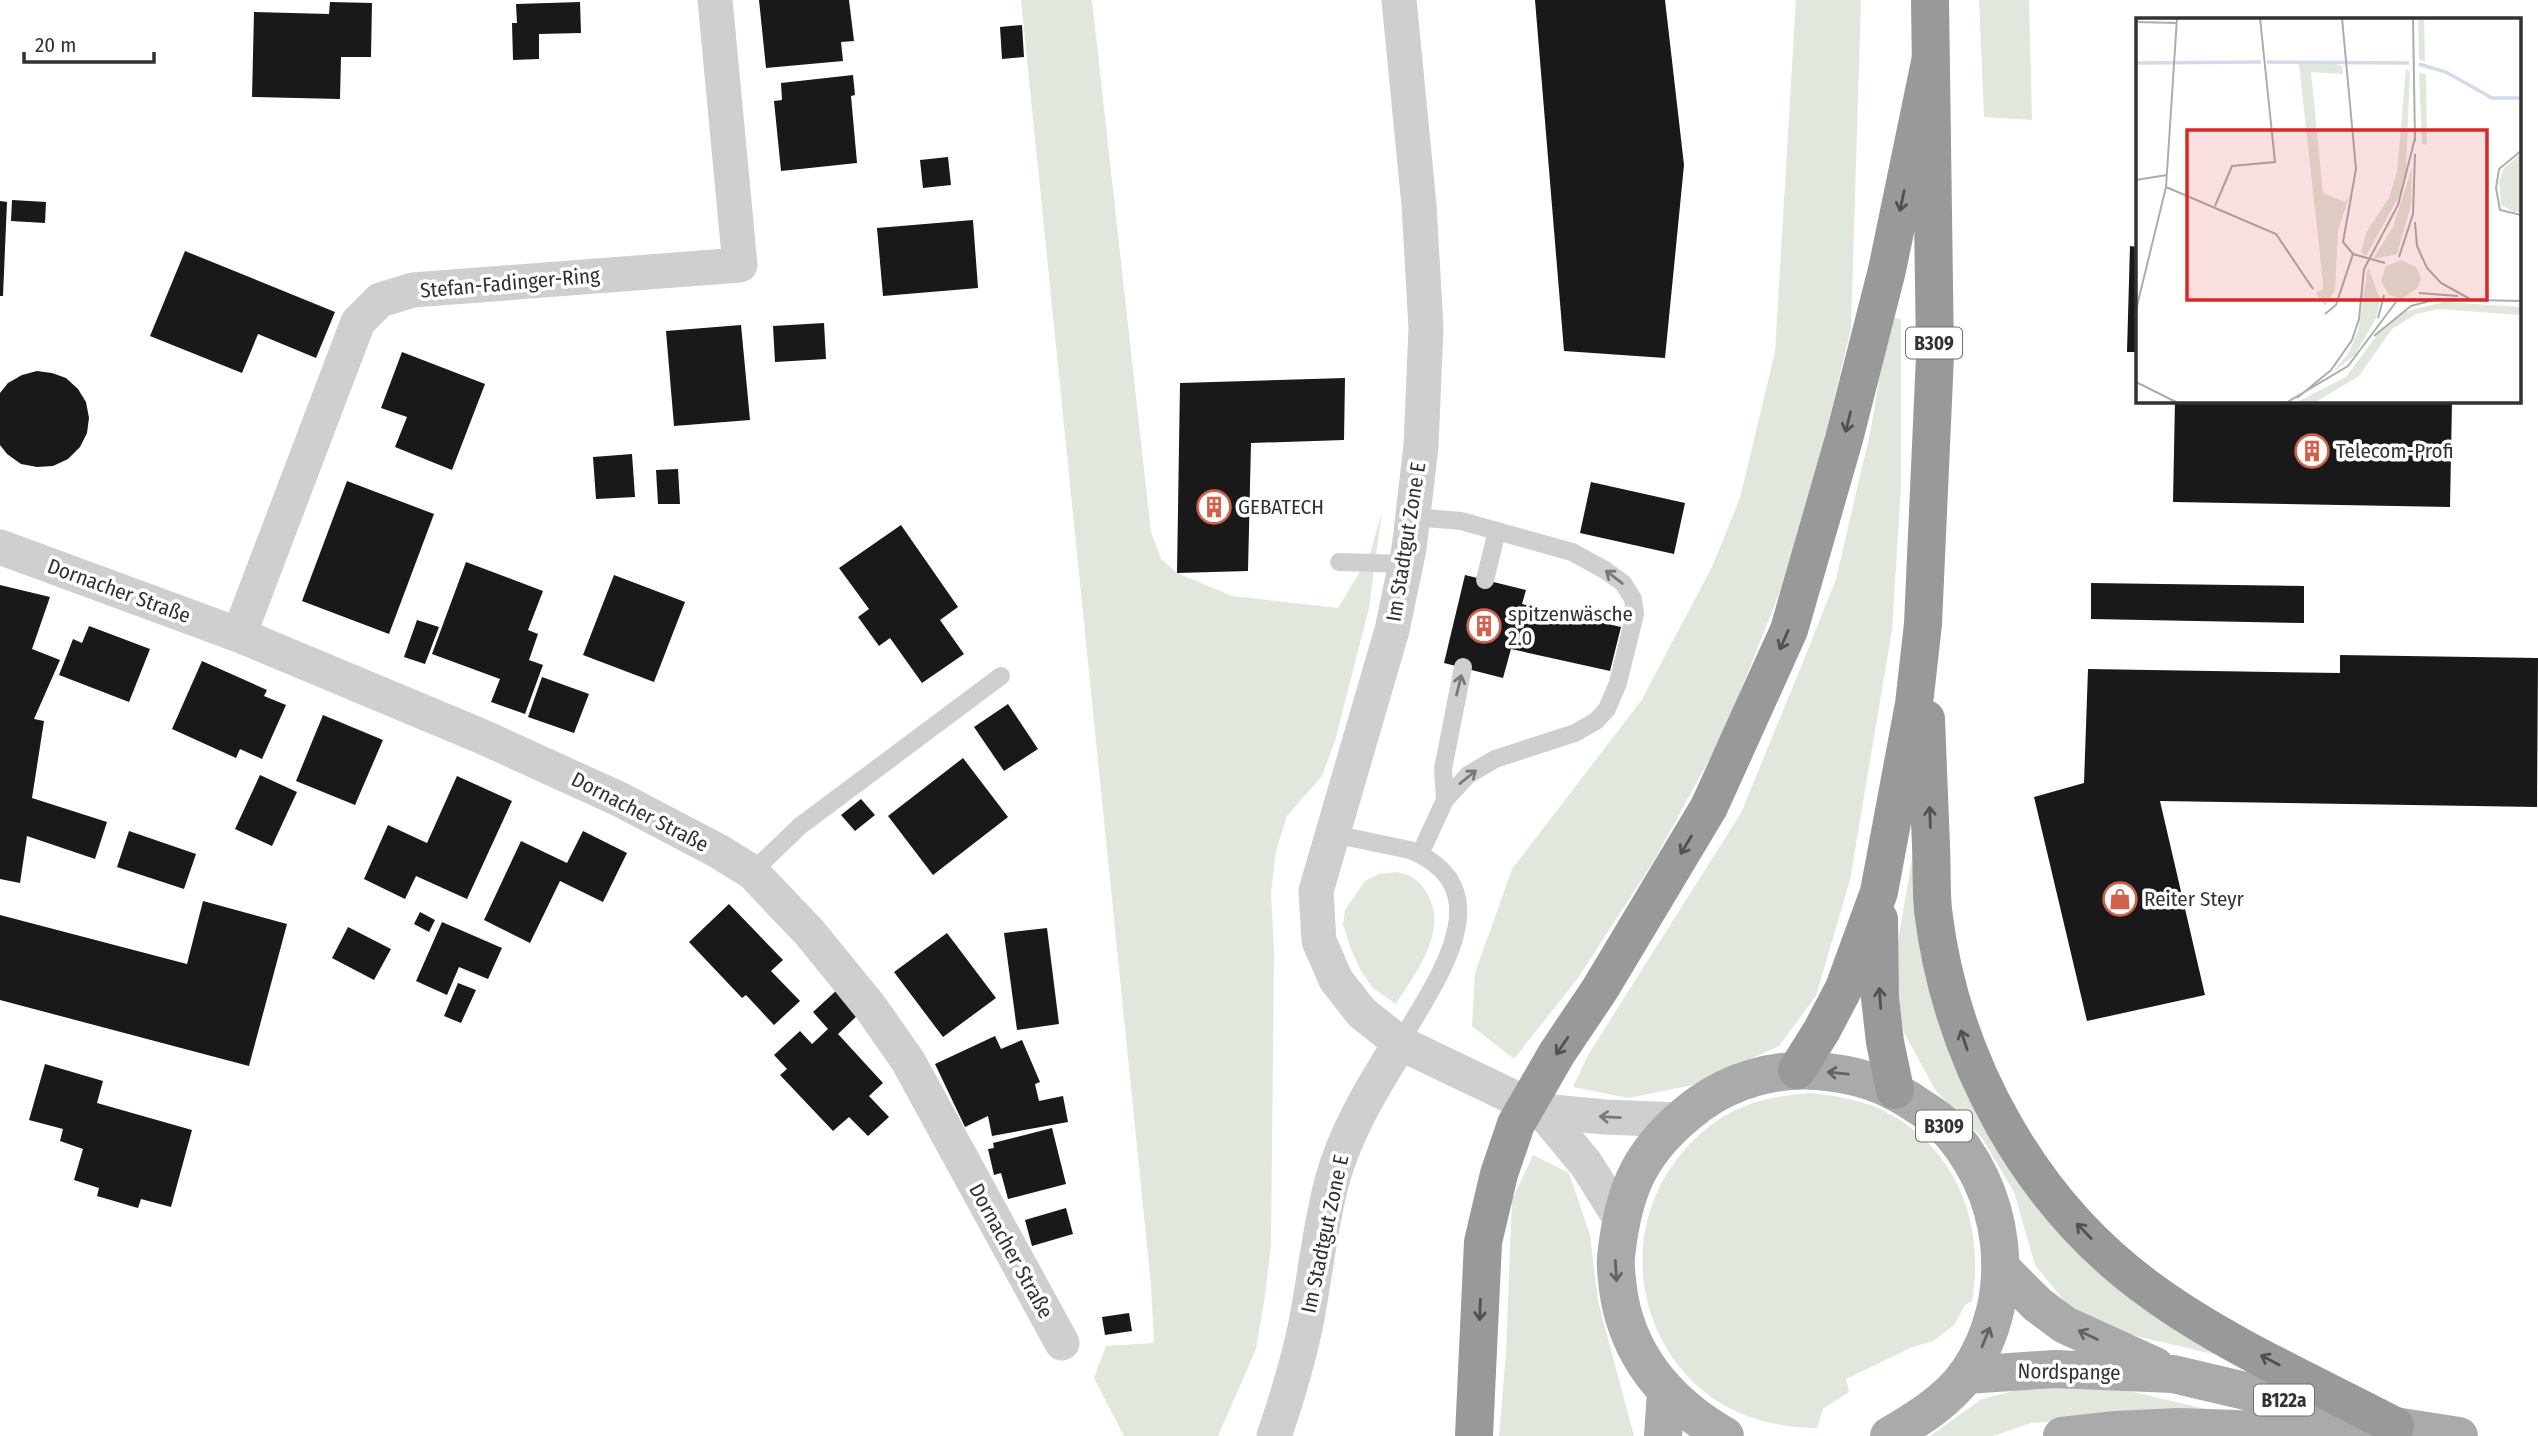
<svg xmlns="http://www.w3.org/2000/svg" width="2538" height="1436" font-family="'Fira Sans Condensed',sans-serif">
<rect width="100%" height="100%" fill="#fff"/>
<g fill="#e0e8dd">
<path d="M 1021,0 L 1092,0 L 1151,532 L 1161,559 L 1177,573 L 1232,596 L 1338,608 L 1369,557 L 1382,512 L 1369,608 L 1335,741 L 1322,776 L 1287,816 L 1276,851 L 1271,893 L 1274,952 L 1271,1246 L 1265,1296 L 1256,1349 L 1218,1436 L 1124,1436 L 1094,1378 L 1106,1346 L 1154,1343 L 1151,1285 Z"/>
<path d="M 1796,0 L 1861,0 L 1851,328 L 1800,541 L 1725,730 L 1655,859 L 1578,978 L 1514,1059 L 1472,1026 L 1475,973 L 1512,869 L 1641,701 L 1712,567 L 1740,498 L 1775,352 Z"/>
<path d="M 1979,0 L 2029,0 L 2032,120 L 1984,117 Z"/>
<path d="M 1889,317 L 1901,319 L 1901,486 L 1892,630 L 1850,880 L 1816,996 L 1779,1046 L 1693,1085 L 1628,1098 L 1573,1087 L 1588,1055 L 1741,813 L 1807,652 L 1836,579 L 1871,429 Z"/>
<path d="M 1917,830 L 1917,875 L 2053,1217 L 2140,1307 L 2247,1362 L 2123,1333 L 2071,1309 L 2035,1265 L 2014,1192 L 1982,1138 L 1936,1091 L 1904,1033 L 1893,970 Z"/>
<path d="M 1396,872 C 1412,875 1421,881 1429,897 C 1447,934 1415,973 1396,1004 L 1373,988 L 1361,971 L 1350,947 L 1343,924 L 1345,910 L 1365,881 L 1379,874 Z"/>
<path d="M 1812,1093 C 1835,1096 1858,1099 1880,1109 C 1955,1144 1986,1223 1972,1301 L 1965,1305 L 1954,1325 L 1933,1341 L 1910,1348 L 1846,1379 L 1849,1392 L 1823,1409 L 1817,1428 C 1779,1428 1738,1418 1707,1394 C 1636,1339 1621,1234 1675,1162 C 1692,1138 1717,1117 1745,1106 C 1767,1097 1789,1095 1812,1093 Z"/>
<path d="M 1533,1155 L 1569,1173 L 1590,1235 L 1598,1301 L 1634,1436 L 1499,1436 L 1506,1352 L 1512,1200 Z"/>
<path d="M 2041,1384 L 2121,1389 L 2273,1425 L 2178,1412 L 2031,1423 L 1993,1436 L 1930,1436 L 1982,1399 Z"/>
</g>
<g fill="#191919">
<path d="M 759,0 L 849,0 L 854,41 L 841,42 L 843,61 L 766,68 Z"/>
<path d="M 1535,0 L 1665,0 L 1684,165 L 1665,358 L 1564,351 Z"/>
<path d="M 330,2 L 372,3 L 371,57 L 341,57 L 340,99 L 252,97 L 254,12 L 329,14 Z"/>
<path d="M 580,2 L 581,33 L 539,34 L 539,59 L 513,60 L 512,23 L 517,23 L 516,4 Z"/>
<path d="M 1022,25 L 1024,57 L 1002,59 L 1000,27 Z"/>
<path d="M 853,75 L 855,95 L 851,96 L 857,163 L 781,171 L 774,101 L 782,100 L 781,83 Z"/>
<path d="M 948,157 L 951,185 L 923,188 L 920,160 Z"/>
<path d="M 12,200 L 46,202 L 45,223 L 11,221 Z"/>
<path d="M 0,201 L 7,202 L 3,296 L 0,296 Z"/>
<path d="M 973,220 L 978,288 L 883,296 L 877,228 Z"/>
<path d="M 2130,246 L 2137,247 L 2137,352 L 2127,352 Z"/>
<path d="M 185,251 L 335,312 L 316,358 L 258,334 L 242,373 L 150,336 Z"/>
<path d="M 824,323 L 826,359 L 775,362 L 773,326 Z"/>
<path d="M 741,325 L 750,420 L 674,426 L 666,331 Z"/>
<path d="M 402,352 L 485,384 L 452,470 L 395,447 L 407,417 L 381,408 Z"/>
<path d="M 37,371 L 52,373 L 66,378 L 78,389 L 86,402 L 89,418 L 87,433 L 80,447 L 68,459 L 53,466 L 37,467 L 21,464 L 7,454 L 0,445 L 0,393 L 8,383 L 22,375 Z"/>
<path d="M 1345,378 L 1344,440 L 1251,443 L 1248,571 L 1177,573 L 1180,383 Z"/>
<path d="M 2175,401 L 2452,401 L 2450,507 L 2173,502 Z"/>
<path d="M 632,454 L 635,497 L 596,499 L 593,457 Z"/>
<path d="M 678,469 L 680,504 L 658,504 L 656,470 Z"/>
<path d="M 347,481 L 434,514 L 389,634 L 302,601 Z"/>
<path d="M 1591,482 L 1685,503 L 1674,554 L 1580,533 Z"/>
<path d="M 901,525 L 958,607 L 940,620 L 964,654 L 922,683 L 890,638 L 879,646 L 858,617 L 869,609 L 839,568 Z"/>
<path d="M 466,562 L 543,591 L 528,630 L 538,634 L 529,660 L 543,665 L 525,714 L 491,702 L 500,679 L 432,654 Z"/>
<path d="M 614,575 L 685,602 L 654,682 L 583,655 Z"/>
<path d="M 1465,575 L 1526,590 L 1522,604 L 1621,627 L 1610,671 L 1511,649 L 1503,678 L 1444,663 Z"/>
<path d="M 2091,583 L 2304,586 L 2304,623 L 2091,619 Z"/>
<path d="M 0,585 L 50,597 L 32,649 L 60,660 L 34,719 L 44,721 L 32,798 L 107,822 L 95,859 L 27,836 L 20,883 L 0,879 Z"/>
<path d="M 417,620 L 439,627 L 425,664 L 404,657 Z"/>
<path d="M 89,626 L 150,649 L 129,702 L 59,675 L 73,639 L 82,643 Z"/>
<path d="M 2340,655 L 2538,658 L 2537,807 L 2160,801 L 2205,995 L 2087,1021 L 2034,797 L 2084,783 L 2088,669 L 2340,673 Z"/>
<path d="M 202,661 L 267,690 L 264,696 L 286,705 L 262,759 L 240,749 L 236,758 L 172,729 Z"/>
<path d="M 542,677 L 589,694 L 574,733 L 528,717 Z"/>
<path d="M 1008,704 L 1038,749 L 1004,771 L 974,727 Z"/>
<path d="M 323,715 L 383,740 L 355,805 L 296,781 Z"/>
<path d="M 963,758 L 1008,817 L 933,875 L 888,816 Z"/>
<path d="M 260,775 L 297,792 L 272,846 L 235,829 Z"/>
<path d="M 457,776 L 512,801 L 467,899 L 416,876 L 405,899 L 364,879 L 388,825 L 427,843 Z"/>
<path d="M 861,799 L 875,815 L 855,831 L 841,815 Z"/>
<path d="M 129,831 L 196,854 L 184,889 L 117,867 Z"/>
<path d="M 583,831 L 627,853 L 603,902 L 560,881 L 530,943 L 484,920 L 521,841 L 567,863 Z"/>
<path d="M 203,901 L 287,924 L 249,1066 L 0,1000 L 0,915 L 187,964 Z"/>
<path d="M 729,904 L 783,960 L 771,971 L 800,1001 L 774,1025 L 746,995 L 742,998 L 689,942 Z"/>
<path d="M 420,912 L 435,920 L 429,932 L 414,924 Z"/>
<path d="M 442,922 L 502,948 L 488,979 L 459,967 L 447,995 L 416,981 Z"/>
<path d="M 348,927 L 391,949 L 374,980 L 332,958 Z"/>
<path d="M 1047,928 L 1059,1024 L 1017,1030 L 1004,933 Z"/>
<path d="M 947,933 L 996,998 L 943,1037 L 894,972 Z"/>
<path d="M 458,983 L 476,990 L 461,1023 L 444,1016 Z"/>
<path d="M 838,989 L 860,1013 L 838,1034 L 883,1083 L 869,1096 L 889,1117 L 868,1136 L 849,1117 L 833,1131 L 780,1075 L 787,1069 L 774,1055 L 800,1031 L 812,1044 L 828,1029 L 813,1012 Z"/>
<path d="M 995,1036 L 1001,1049 L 1022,1040 L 1040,1082 L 1035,1084 L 1039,1101 L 1063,1096 L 1068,1122 L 992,1136 L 988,1116 L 965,1127 L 935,1064 Z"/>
<path d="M 45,1064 L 103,1081 L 97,1103 L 192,1130 L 171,1207 L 141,1199 L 138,1208 L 97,1196 L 99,1188 L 74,1180 L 83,1149 L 60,1141 L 63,1129 L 29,1120 Z"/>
<path d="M 1052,1128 L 1066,1184 L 1008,1199 L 1001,1173 L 994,1175 L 988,1149 L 994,1148 L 993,1143 Z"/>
<path d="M 1066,1208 L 1073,1234 L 1032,1246 L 1025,1220 Z"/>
<path d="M 1129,1313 L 1132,1331 L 1105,1335 L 1102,1317 Z"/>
</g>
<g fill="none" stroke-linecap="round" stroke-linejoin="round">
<g stroke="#cfcfcf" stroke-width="18">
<path d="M 1413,517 L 1461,521 L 1572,552 L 1605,570 L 1623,583 L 1633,599 L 1635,614 L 1618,683 L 1607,709 L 1596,721 L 1575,733 L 1495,759 L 1468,775 L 1445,800 L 1420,854"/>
<path d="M 1339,562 L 1406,564"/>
<path d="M 1485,580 L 1497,531"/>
<path d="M 1445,800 L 1443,769 L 1463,667"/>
<path d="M 1333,834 L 1410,850 C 1507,890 1433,984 1400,1043"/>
<path d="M 752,872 L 800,826 L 1001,676"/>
</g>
<g stroke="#cfcfcf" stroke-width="35">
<path d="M 1399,0 L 1419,205 L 1426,328 L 1421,446 L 1409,549 L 1392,630 L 1316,891 L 1319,941 L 1336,980 L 1362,1013 L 1400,1043 L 1542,1111 L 1605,1117 L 1679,1120"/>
<path d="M 0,547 L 239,635 L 483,737 L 619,799 L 718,851 L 752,872 L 810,933 L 871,1008 L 908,1061 L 1062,1343"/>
<path d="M 239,635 L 358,322 L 380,300 L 413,290 L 740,265 L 715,0"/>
<path d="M 1542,1111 L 1586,1164 L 1620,1218"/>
<path d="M 1274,1436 C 1286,1401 1297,1365 1305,1328 C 1315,1279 1319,1230 1332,1181 C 1346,1130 1373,1087 1400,1043"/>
</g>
<g stroke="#aaa" stroke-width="38">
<path d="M 2002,1269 L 2038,1305 L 2065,1325 L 2155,1366"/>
<path d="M 1966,1375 L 2055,1369 L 2173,1374 L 2395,1426 L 2459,1436"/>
<path d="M 1663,1436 L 1666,1392"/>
<path d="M 1725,1436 C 1668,1403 1627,1356 1618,1289 C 1617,1278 1615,1268 1616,1257 C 1623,1188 1641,1148 1698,1105 C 1732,1080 1775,1068 1817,1071 C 1857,1074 1887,1084 1920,1107 C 1927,1112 1935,1116 1941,1122 C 2007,1188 2021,1296 1967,1374 C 1947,1401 1918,1419 1889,1436"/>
<path d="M 2062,1436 L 2116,1430 L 2178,1427 L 2353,1433"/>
</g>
<g stroke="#999" stroke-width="38">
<path d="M 1926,719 C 1928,761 1929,804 1931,846 C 1932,867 1931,889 1933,910 C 1951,1060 2030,1205 2154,1293 C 2226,1345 2317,1385 2395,1426"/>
<path d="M 1879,919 L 1880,998 L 1885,1042 L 1895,1090"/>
<path d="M 1797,1070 L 1822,1030 L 1844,988 L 1879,892 L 1914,704 L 1923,624 L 1935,356 L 1930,0"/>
<path d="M 1474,1436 L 1483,1242 L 1499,1174 L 1516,1124 L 1557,1053 L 1600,989 L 1709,807 L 1789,630 L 1844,439 L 1887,270 L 1930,62"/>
</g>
</g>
<defs><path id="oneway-shaft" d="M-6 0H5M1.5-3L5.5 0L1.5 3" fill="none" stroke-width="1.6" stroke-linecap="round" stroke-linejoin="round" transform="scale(1.75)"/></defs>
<g stroke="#515151">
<use href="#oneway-shaft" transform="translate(1902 201) rotate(102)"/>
<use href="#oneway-shaft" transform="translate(1848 422) rotate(104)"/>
<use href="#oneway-shaft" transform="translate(1784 640) rotate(114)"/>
<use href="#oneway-shaft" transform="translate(1930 817) rotate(-92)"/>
<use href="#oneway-shaft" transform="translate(1686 845) rotate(121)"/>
<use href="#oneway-shaft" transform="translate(1880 998) rotate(-94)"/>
<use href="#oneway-shaft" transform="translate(1964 1040) rotate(-108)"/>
<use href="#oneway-shaft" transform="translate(1562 1046) rotate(124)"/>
<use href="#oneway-shaft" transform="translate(2084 1231) rotate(-134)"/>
<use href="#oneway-shaft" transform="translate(1480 1310) rotate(92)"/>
<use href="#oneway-shaft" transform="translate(2270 1360) rotate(-152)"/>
</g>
<g stroke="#797979">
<use href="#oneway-shaft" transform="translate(1614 577) rotate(-143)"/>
<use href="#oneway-shaft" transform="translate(1459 685) rotate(-76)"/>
<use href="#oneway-shaft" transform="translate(1468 777) rotate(-39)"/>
<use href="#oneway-shaft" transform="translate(1610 1117) rotate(-177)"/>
</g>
<g stroke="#626262">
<use href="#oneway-shaft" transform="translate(1838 1073) rotate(-174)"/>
<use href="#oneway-shaft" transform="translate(1616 1271) rotate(86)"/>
<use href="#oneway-shaft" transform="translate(2088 1335) rotate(-155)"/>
<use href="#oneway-shaft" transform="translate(1986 1337) rotate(-68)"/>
</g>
<defs>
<symbol id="building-ring" viewBox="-11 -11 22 22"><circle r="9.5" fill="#fff" stroke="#d1614d" stroke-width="1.5"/><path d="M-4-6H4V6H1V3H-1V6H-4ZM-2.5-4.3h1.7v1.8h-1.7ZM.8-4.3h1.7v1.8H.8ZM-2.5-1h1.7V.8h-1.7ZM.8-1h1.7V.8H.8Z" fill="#d1614d"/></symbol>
<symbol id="shop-ring" viewBox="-11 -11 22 22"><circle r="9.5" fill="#fff" stroke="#d1614d" stroke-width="1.5"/><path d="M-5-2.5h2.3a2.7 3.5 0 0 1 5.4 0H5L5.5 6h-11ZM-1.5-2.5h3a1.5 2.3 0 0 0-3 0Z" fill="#d1614d"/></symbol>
</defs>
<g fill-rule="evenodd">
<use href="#building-ring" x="2293" y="432" width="38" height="38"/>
<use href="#building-ring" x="1195" y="488" width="38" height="38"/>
<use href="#building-ring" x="1465" y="607" width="38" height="38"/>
<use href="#shop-ring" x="2101" y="880" width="38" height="38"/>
</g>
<g text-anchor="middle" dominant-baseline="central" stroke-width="7" stroke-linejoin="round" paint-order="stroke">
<g fill="#fff" stroke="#707070" stroke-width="2">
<rect x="1906" y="327.5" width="56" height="31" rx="5"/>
<rect x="1916" y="1110.5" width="56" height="31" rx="5"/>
<rect x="2254" y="1384.5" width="60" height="31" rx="5"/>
</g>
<g font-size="19" font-weight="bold" fill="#323232">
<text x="1934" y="343">B309</text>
<text x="1944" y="1126">B309</text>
<text x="2284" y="1400">B122a</text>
</g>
<g font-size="21" fill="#323232" stroke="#fff">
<text transform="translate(510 283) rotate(-5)">Stefan-Fadinger-Ring</text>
<text transform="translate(1406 542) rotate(-81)">Im Stadtgut Zone E</text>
<text transform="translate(119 591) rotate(20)">Dornacher Straße</text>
<text transform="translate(640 812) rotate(27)">Dornacher Straße</text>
<text transform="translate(1325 1234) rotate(-78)">Im Stadtgut Zone E</text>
<text transform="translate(1011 1251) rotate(61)">Dornacher Straße</text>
<text transform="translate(2069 1372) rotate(1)">Nordspange</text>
</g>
<g font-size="21" fill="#323232" stroke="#fff" text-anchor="start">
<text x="2336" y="451">Telecom-Profi</text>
<text x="1238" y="507">GEBATECH</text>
<text x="1508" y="614">spitzenwäsche<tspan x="1508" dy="24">2.0</tspan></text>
<text x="2144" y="899">Reiter Steyr</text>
</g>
</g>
<g transform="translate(2136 18)">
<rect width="385" height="385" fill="#fff"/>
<path d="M 282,0 L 288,0 L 289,44 L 283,41 ZM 163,46 L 199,46 L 206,48 L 207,56 L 175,54 L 187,175 L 209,184 L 213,178 L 202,213 L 199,272 L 189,288 L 180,275 L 187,271 L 187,264 ZM 270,51 L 274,54 L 270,151 L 264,176 L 230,238 L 225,234 L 230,215 L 253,180 L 261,154 ZM 283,55 L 290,56 L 291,127 L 286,126 ZM 385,136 L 385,194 L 378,194 L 365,187 L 363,163 L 368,150 ZM 276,150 L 275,187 L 261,236 L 237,241 L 257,209 ZM 265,242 L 280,249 L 285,260 L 282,269 L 266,281 L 253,277 L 245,263 L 250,248 ZM 232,249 L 244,282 L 240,300 L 219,337 L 196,355 L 212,336 L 222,313 ZM 308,284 L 385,289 L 385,297 L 302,291 L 280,296 L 256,311 L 223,358 L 178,385 L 159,385 L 210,359 L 241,317 L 267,294 Z" fill="#e0e8dd"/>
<path fill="none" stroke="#d2dbea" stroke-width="3.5" d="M 131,44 L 273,45M 0,45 L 125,44M 283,46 L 310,54 L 356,80 L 385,80"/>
<path fill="none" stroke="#adadad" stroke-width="2" d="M 206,0 L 220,151 L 207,224 L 217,236 L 249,245M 277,0 L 279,123M 0,4 L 41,5M 385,133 L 363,151 L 360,170 L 364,192 L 385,197M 0,162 L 31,157M 30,169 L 140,216 L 177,271M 79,188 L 96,148 L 139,144 L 124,0M 279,204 L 281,228 L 291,250 L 305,265 L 334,281M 263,239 L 277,196 L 279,136M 283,275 L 322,278M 340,282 L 385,283M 0,292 L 30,169 L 41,0M 189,296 L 200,287 L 217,236M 242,300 L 248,277M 238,318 L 275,288 L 301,281 L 343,282M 0,364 L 42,385M 161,380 L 195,352 L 216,322 L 223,301 L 228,251 L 262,187 L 279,120M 150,385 L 212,348 L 260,284"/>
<path fill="#d62828" fill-opacity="0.15" stroke="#d62828" stroke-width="3.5" d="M 51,112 L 351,112 L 351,282 L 51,282 Z"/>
<rect width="385" height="385" fill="none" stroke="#323232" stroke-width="3.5"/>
</g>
<path d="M24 52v10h130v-10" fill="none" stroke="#323232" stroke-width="3.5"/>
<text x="35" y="52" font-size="21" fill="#323232" stroke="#ffffff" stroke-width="5" paint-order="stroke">20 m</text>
</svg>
